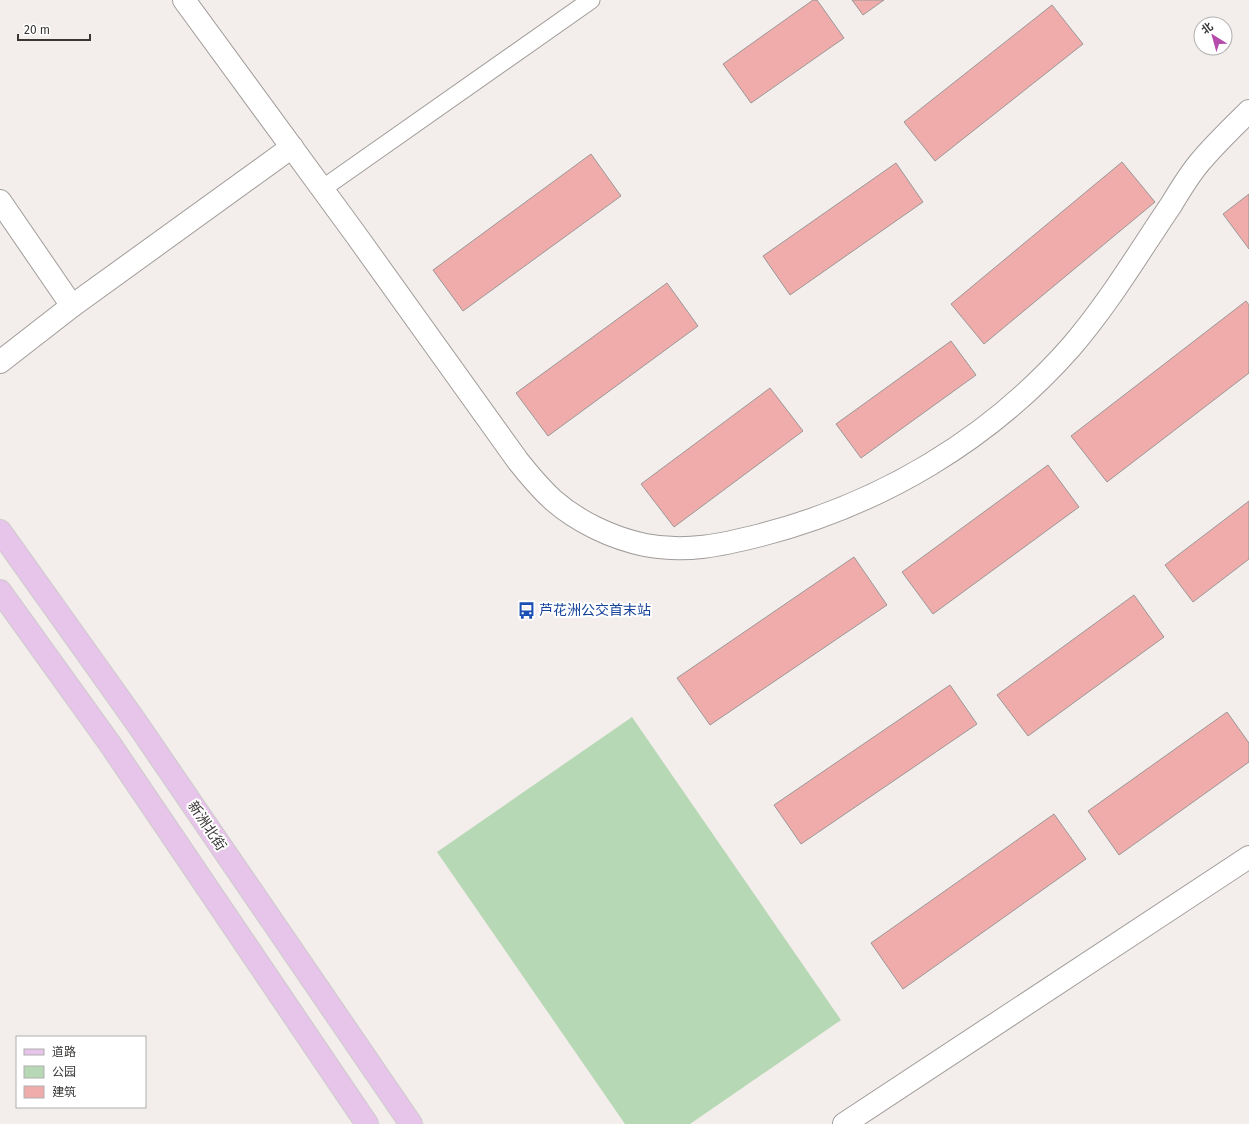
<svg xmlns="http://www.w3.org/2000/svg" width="1249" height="1124" font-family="'Fira Sans','Noto Sans SC',sans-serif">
<rect width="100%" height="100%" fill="#f3eeeb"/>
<path fill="#b7d8b5" d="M 632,717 L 841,1020 L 690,1124 L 625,1124 L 437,852 Z"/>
<g fill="#efacaa" stroke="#9c9797">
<path d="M 813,0 L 817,0 L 844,38 L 751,103 L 723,64 Z"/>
<path d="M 852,0 L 884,0 L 863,15 Z"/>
<path d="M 1052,5 L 1083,44 L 935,161 L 904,122 Z"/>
<path d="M 591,154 L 621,196 L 463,311 L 433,270 Z"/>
<path d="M 1122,162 L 1155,202 L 984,344 L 951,304 Z"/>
<path d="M 896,163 L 923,202 L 790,295 L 763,256 Z"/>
<path d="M 1249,194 L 1249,249 L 1223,214 Z"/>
<path d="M 667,283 L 698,326 L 548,436 L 516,393 Z"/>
<path d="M 1246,301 L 1249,305 L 1249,373 L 1107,482 L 1071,436 Z"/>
<path d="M 951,341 L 976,375 L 861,458 L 836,424 Z"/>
<path d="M 770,388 L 803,431 L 674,527 L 641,484 Z"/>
<path d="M 1048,465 L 1079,507 L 933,614 L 902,572 Z"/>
<path d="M 1249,501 L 1249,559 L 1193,602 L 1165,565 Z"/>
<path d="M 854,557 L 887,605 L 710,725 L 677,678 Z"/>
<path d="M 1134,595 L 1164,637 L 1028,736 L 997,695 Z"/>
<path d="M 950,685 L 977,724 L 801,844 L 774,805 Z"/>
<path d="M 1227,712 L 1249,743 L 1249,762 L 1119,855 L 1088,811 Z"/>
<path d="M 1054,814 L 1086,859 L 903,989 L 871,943 Z"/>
</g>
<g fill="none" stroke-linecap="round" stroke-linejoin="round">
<defs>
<path id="pedestrian" d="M 322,189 L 591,0"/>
<g id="minor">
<path d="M 184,0 L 356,235 L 518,461 C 529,475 540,488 553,500 C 578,522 612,538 645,545 C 686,553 722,545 761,535 C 881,504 989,440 1071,347 C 1109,303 1139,252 1171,205 C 1180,190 1189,175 1200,162 C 1215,144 1233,127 1249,111"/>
<path d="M 0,201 L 72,306 L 0,362"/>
<path d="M 72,306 L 292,147"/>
<path d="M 844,1124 L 1249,857"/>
</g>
<g id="primary">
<path d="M 0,531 L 136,722 L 411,1124"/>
<path d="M 0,591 L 110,744 L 367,1124"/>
</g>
</defs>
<use href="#pedestrian" stroke="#a19c9a" stroke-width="19"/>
<use href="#minor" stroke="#a19c9a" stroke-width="24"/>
<use href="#primary" stroke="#cccbcb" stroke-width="24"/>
<use href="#pedestrian" stroke="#fff" stroke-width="17"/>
<use href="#minor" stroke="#fff" stroke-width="22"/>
<use href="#primary" stroke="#e7c4e9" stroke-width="22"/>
</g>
<defs>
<symbol id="bus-bare" viewBox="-9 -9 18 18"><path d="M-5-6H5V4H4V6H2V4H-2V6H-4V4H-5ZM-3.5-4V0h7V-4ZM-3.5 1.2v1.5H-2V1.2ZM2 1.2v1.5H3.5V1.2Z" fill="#1a4fb4" stroke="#fff" stroke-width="2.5" paint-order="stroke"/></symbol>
</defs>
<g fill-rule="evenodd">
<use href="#bus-bare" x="514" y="598" width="25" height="25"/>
</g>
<g text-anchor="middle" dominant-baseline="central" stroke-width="4" stroke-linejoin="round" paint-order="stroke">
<g font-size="14" fill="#164399" stroke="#fff" text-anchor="start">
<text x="539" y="610">芦花洲公交首末站</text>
</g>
<g font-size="14" fill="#393736" stroke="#fff">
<text transform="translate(207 826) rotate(56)">新洲北街</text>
</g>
</g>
<rect x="16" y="1036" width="130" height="72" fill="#ffffff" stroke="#b0afaf"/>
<rect x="24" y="1049" width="20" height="6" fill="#e7c4e9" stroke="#b0afaf"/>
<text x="52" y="1056" font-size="12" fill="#393736">道路</text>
<rect x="24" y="1066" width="20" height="12" fill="#b7d8b5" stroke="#b0afaf"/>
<text x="52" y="1076" font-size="12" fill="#393736">公园</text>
<rect x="24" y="1086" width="20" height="12" fill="#efacaa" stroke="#b0afaf"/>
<text x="52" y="1096" font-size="12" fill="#393736">建筑</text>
<g transform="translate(1213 36) rotate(323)"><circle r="19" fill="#ffffff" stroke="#b0afaf"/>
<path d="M0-3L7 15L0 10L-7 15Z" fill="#b64bab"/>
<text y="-6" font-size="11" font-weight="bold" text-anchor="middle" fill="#393736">北</text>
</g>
<path d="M18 34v6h72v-6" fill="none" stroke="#393736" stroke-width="2"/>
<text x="24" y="34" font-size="12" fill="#393736" stroke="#ffffff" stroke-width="3" paint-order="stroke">20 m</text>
</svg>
